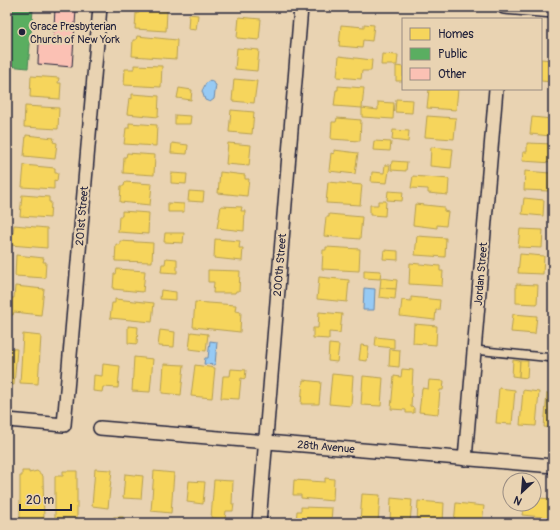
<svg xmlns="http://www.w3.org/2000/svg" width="560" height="530" font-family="Pangolin,sans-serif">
<rect width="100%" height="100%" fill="#e9d3b2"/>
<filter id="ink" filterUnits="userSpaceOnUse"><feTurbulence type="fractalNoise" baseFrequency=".025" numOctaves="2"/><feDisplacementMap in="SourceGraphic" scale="8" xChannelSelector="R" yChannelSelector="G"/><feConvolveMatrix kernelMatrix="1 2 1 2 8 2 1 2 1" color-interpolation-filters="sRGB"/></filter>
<g filter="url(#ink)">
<g fill="#96caf4" stroke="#6887aa">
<path d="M 210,80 L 216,85 L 214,99 L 210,102 L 205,100 L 202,91 L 206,83 Z"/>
<path d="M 364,288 L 375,289 L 374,310 L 363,310 Z"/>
<path d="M 210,341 L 217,342 L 215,365 L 204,364 L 205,358 L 208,358 Z"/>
</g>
<g fill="#f6d55c" stroke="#b69f52">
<path d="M 139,9 L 167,11 L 166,31 L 135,29 L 136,13 L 139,13 Z"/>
<path d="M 189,14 L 198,15 L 196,30 L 188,29 Z"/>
<path d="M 239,17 L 261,19 L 259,40 L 237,38 Z"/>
<path d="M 364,24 L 374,25 L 372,41 L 363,40 L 362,48 L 339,46 L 341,25 L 364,27 Z"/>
<path d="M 137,36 L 177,40 L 176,59 L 132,56 L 133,40 L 136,40 Z"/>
<path d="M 237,48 L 259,50 L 257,71 L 235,69 Z"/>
<path d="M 382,54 L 398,55 L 397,65 L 381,65 Z"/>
<path d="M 339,56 L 372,60 L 371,71 L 362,71 L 361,79 L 337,77 Z"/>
<path d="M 541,59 L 552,60 L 551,82 L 541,81 Z"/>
<path d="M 552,60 L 553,60 L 553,82 L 551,82 Z"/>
<path d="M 134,65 L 162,66 L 161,87 L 124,85 L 125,69 L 134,69 Z"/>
<path d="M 396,66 L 403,67 L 403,81 L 396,81 Z"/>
<path d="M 31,76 L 59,78 L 58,83 L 61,83 L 60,99 L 30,97 Z"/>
<path d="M 234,79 L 257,81 L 254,103 L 232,101 Z"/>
<path d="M 338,86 L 364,88 L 362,108 L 334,106 L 336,90 L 338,90 Z"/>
<rect x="7" y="87" width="5" height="14"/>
<path d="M 179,88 L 192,90 L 191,100 L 177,98 Z"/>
<path d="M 429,89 L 458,89 L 456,110 L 427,108 Z"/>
<path d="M 132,94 L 159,96 L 158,117 L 127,114 L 129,98 L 132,99 Z"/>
<path d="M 396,99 L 413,100 L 412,113 L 395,112 Z"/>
<path d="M 378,102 L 394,103 L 393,119 L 362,117 L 362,108 L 378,110 Z"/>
<path d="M 25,106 L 59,108 L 58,129 L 24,127 Z"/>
<path d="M 231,110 L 254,112 L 252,134 L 229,132 Z"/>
<path d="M 175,115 L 191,116 L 190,124 L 175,124 Z"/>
<path d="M 427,116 L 456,118 L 454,139 L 425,137 Z"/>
<path d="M 532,117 L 552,119 L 551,136 L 530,134 Z"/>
<path d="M 337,118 L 361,120 L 360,141 L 331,139 L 332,122 L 336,122 Z"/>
<path d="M 7,121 L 10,122 L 9,133 L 7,133 Z"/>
<path d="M 129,123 L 157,125 L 156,146 L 124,144 L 126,128 L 129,128 Z"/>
<path d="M 393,130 L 409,131 L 408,142 L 392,140 Z"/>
<path d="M 26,135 L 54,138 L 53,142 L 57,143 L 55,159 L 24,156 Z"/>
<path d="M 374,141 L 391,142 L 390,151 L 373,150 Z"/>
<path d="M 172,143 L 188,145 L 187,154 L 171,153 Z"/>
<path d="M 228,143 L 251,145 L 249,166 L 226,164 Z"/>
<path d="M 527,143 L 553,144 L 553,163 L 522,161 L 523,152 L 527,152 Z"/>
<path d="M 431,147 L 453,149 L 451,168 L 430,166 Z"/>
<path d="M 334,150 L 358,153 L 355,174 L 329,171 L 331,153 L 334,154 Z"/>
<path d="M 7,151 L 10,151 L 9,162 L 7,162 Z"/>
<path d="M 127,153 L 155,155 L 154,175 L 123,173 L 124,157 L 126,157 Z"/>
<path d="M 392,161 L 407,162 L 406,171 L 391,170 Z"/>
<path d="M 24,165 L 55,168 L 55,173 L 58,173 L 57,181 L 54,180 L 54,189 L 22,187 Z"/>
<path d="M 385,165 L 390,165 L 387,183 L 371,182 L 372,172 L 384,173 Z"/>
<path d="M 525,171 L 550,173 L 549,191 L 524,190 Z"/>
<path d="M 220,172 L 245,175 L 245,179 L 249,179 L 247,196 L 218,193 Z"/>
<path d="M 171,173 L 187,174 L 186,184 L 171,183 Z"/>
<path d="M 413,176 L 449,179 L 448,195 L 428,193 L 428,189 L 411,188 Z"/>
<path d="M 125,182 L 152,184 L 150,205 L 120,202 L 121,186 L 124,186 Z"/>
<path d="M 328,182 L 362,185 L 360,205 L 326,203 Z"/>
<path d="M 189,191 L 204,192 L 203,202 L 188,201 Z"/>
<path d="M 388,191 L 403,192 L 402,201 L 387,200 Z"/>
<path d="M 22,195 L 49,197 L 49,202 L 51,202 L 50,218 L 20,216 Z"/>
<path d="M 524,198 L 544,200 L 543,216 L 522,214 Z"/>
<path d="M 378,201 L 386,201 L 385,216 L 370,215 L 370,205 L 378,205 Z"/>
<path d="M 168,203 L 184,204 L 184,212 L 168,212 Z"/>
<path d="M 415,204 L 444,207 L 444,211 L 448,212 L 446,226 L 437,225 L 437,228 L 413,225 Z"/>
<path d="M 221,206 L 242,207 L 241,211 L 245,211 L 244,231 L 217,228 Z"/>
<path d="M 122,211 L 149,213 L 148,234 L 118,232 L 119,216 L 122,216 Z"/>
<path d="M 329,214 L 362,217 L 360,239 L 324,236 L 326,217 L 329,217 Z"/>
<path d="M 14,225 L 47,228 L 47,248 L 10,245 L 11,233 L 13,233 Z"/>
<path d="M 520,229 L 543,230 L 542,248 L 518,247 Z"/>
<path d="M 165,233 L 184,233 L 183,243 L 164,242 Z"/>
<path d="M 417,236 L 446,238 L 445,257 L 415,255 Z"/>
<path d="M 215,239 L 240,241 L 239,248 L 243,248 L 242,261 L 214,258 Z"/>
<path d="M 120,241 L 153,243 L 152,262 L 115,261 L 116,244 L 120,245 Z"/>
<path d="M 326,247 L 360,249 L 359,271 L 322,269 L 323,250 L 326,250 Z"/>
<path d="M 384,250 L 398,251 L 398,260 L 383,259 Z"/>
<path d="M 520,254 L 544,256 L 543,274 L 518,273 Z"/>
<path d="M 16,255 L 44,258 L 43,262 L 46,262 L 45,278 L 15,276 Z"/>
<path d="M 166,258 L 177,259 L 177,273 L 161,272 L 162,264 L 165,264 Z"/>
<path d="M 410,263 L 440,266 L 440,271 L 443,271 L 442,286 L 409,284 Z"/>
<path d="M 117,269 L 145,271 L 143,292 L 113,289 L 114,274 L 116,274 Z"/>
<path d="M 208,270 L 240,271 L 239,291 L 236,291 L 235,293 L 213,293 L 214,282 L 208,282 Z"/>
<path d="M 364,270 L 381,271 L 380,279 L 364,278 Z"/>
<path d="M 319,277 L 349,280 L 347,302 L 317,299 Z"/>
<path d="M 381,278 L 397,280 L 396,289 L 380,288 Z"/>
<path d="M 516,284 L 538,285 L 537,304 L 516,303 Z"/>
<path d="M 15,286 L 44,289 L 41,315 L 14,312 L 13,315 L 7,314 L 7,298 L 14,298 Z"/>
<path d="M 380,288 L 396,289 L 395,299 L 379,297 Z"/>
<path d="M 161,290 L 176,292 L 176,300 L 160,299 Z"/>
<path d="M 411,297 L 440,300 L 439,310 L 436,310 L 435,320 L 400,316 L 402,300 L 411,301 Z"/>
<path d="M 115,299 L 154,303 L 152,322 L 110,318 L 112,303 L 115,303 Z"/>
<path d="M 195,302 L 236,305 L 235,311 L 241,312 L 240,332 L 193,327 Z"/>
<path d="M 319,312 L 342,314 L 340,333 L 329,332 L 329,339 L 313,338 L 313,328 L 318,328 Z"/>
<path d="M 513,314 L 537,316 L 535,334 L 511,332 Z"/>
<path d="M 414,324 L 437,326 L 436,345 L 413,343 Z"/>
<path d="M 128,326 L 138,327 L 137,344 L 128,343 Z"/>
<path d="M 160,330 L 175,332 L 174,347 L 158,346 Z"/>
<path d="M 191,332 L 208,334 L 206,351 L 189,349 Z"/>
<path d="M 23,334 L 41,336 L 38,384 L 20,383 Z"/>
<path d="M 376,337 L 394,339 L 394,348 L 375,346 Z"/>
<path d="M 329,344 L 339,345 L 337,362 L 328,361 Z"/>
<path d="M 361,345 L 369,346 L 367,361 L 359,360 Z"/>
<path d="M 7,348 L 17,349 L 14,385 L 7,384 L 7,388 Z"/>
<path d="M 390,349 L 400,350 L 399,367 L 389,366 Z"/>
<path d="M 134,357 L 153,359 L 150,392 L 132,391 Z"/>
<path d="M 513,360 L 520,361 L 519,377 L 512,376 Z"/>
<path d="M 520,361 L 528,361 L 527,378 L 519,377 Z"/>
<path d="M 103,364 L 120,366 L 118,388 L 103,387 L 102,392 L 93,391 L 94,375 L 102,376 Z"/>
<path d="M 164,364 L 184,365 L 181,395 L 162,393 Z"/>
<path d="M 195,365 L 215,368 L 212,398 L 191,396 Z"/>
<path d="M 231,369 L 246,370 L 245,379 L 241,378 L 239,399 L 221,398 L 223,376 L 230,376 Z"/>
<path d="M 402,369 L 413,370 L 411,407 L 414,408 L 414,413 L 406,413 L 406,410 L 391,409 L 394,376 L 401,377 Z"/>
<path d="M 332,374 L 353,376 L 351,406 L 329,404 Z"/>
<path d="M 363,376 L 383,378 L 381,406 L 361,405 Z"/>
<path d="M 303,380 L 321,382 L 319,404 L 301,404 Z"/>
<path d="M 429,380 L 444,381 L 443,390 L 440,390 L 438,414 L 419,412 L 422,388 L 428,389 Z"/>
<path d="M 499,388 L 515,390 L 512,424 L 496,423 Z"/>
<path d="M 523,390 L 539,392 L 536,426 L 520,425 Z"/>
<path d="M 547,393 L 553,393 L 553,428 L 544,427 Z"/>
<path d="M 95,469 L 112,470 L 108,508 L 92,506 Z"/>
<path d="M 22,471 L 29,471 L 29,473 L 37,471 L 43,476 L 44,520 L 20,520 L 20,476 L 22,476 Z"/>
<path d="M 63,471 L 77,471 L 77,518 L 55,518 L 55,476 L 63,476 Z"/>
<path d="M 154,471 L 174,473 L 171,513 L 151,511 Z"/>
<path d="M 125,474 L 143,476 L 141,499 L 123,498 Z"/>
<path d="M 325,478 L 334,479 L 333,501 L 301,498 L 301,495 L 293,495 L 294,480 L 325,482 Z"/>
<path d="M 214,480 L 233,481 L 232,504 L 234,504 L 233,511 L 226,511 L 225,519 L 211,518 Z"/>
<path d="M 189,481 L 205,482 L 203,504 L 187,502 Z"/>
<path d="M 362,494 L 380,495 L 378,523 L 360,523 Z"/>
<path d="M 534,494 L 539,494 L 539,498 L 553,499 L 553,518 L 522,515 L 523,510 L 520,510 L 520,504 L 534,504 Z"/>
<path d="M 391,498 L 412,500 L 410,523 L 390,523 Z"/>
<path d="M 418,501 L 444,503 L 443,523 L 417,523 Z"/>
<path d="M 456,503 L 484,506 L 482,523 L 454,523 Z"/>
<path d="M 301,507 L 332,508 L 331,523 L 296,523 L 297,511 L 301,511 Z"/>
<rect x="114" y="517" width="9" height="6"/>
<path d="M 337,519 L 352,521 L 352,523 L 337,523 Z"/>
</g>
<path fill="#5aae61" stroke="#498456" d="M 19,7 L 27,7 L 27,9 L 33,10 L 28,68 L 8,66 L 8,61 L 7,61 L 12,8 L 19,9 Z"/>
<path fill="#fbc1b4" stroke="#22223b" d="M 55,9 L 76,10 L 72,67 L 38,64 L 39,43 L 53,44 Z"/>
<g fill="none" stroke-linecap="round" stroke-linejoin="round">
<defs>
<path id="service" d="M 475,350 L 553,358"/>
<g id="minor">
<path d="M 504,7 L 553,11"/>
<path d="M 7,420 L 64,425 L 100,7"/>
<path d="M 100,428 L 553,466"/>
<path d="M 465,459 L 496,89"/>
<path d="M 259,523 L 301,7"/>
</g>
</defs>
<use href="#service" stroke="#22223b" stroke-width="10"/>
<use href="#minor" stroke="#22223b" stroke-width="16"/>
<use href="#service" stroke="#e9d3b2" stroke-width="7"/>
<use href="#minor" stroke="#e9d3b2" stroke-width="13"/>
</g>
</g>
<circle fill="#22223b" stroke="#e9d3b2" stroke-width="1.5" cx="22" cy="32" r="4"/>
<g text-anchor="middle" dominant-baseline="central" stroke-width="4" stroke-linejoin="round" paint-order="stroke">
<g font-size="11" fill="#22223b" stroke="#e9d3b2" text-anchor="start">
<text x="30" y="26">Grace Presbyterian<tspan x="30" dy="13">Church of New York</tspan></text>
</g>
<g font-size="11" fill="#22223b" stroke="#e9d3b2">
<text transform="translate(82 216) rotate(-85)">201st Street</text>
<text transform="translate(280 265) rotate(-85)">200th Street</text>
<text transform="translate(481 274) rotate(-85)">Jordan Street</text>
<text transform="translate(326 447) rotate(5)">28th Avenue</text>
</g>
</g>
<rect width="560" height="530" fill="none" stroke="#e9d3b2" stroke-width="24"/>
<rect x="12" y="12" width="536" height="506" fill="none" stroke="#22223b" stroke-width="1.5" filter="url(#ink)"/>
<rect x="402" y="18" width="140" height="72" fill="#e9d3b2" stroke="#998c82"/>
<rect x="410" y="28" width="20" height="12" fill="#f6d55c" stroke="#998c82"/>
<text x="438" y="38" font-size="12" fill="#22223b">Homes</text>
<rect x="410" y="48" width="20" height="12" fill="#5aae61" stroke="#998c82"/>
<text x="438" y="58" font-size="12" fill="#22223b">Public</text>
<rect x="410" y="68" width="20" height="12" fill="#fbc1b4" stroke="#998c82"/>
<text x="438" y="78" font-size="12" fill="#22223b">Other</text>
<g transform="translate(522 492) rotate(206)"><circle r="19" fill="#e9d3b2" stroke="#998c82"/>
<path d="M0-3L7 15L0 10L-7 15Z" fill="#22223b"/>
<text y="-6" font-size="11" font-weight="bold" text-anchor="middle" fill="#22223b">N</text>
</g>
<path d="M20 504v6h51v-6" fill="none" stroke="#22223b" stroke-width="2"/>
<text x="26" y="504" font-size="12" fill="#22223b" stroke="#e9d3b2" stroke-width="3" paint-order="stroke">20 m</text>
</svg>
